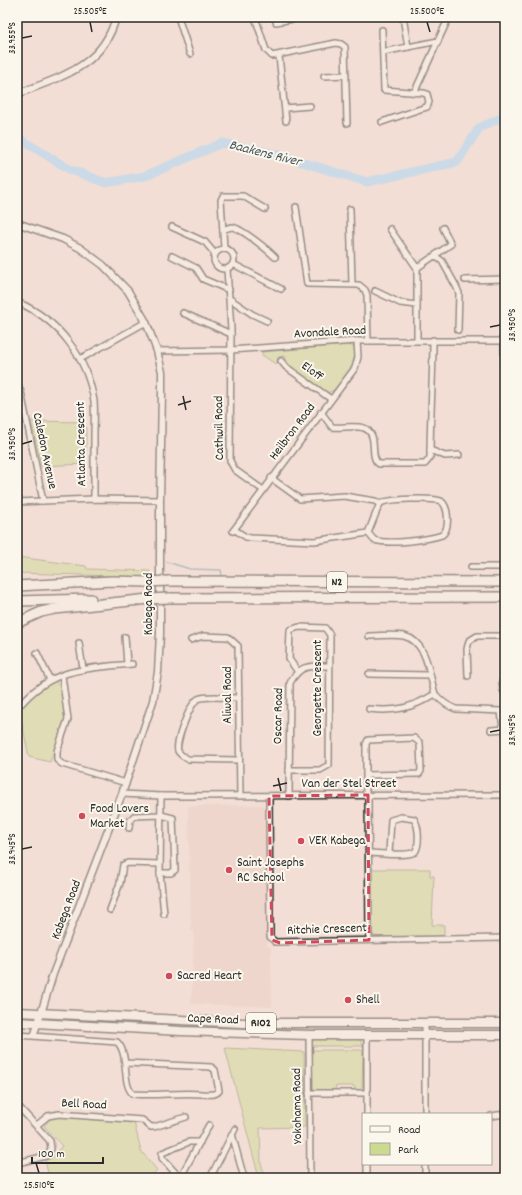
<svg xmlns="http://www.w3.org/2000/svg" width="522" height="1195" font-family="Dekko,sans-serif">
<rect width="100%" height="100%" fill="#f2ded5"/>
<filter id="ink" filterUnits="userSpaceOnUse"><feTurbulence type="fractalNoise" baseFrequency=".025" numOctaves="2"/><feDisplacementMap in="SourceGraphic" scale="8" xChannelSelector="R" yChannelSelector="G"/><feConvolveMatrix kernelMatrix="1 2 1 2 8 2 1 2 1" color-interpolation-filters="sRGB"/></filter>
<g filter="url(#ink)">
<path fill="#ecccc4" d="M 263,805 L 267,809 L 267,946 L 271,947 L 272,1007 L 191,1004 L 194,931 L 191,931 L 188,806 Z"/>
<g fill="#cbda8e" stroke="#7b825c">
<path d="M 349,345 L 354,347 C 360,363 344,378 334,390 L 327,393 L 289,366 L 285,356 L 278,357 L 277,365 L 262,355 L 262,352 Z"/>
<path d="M 31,421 L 82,422 L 82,426 L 86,426 L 86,464 L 41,466 Z"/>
<path d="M 17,557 L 86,566 L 87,569 L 150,571 L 148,577 L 17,573 Z"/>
<path d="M 55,681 L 62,689 L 66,716 L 50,762 L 29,757 L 18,703 L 19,701 L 22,706 L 38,688 Z"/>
<path d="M 371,869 L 430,869 L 430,876 L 434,876 L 432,925 L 444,925 L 444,937 L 375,937 L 371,931 Z"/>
<path d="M 316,1038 L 356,1038 L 360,1040 L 363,1046 L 311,1046 L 312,1042 Z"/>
<path d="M 225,1048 L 304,1052 L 305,1127 L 260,1128 L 261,1163 L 265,1178 L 259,1178 Z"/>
<path d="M 311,1050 L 363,1050 L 362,1089 L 356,1091 L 354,1086 L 335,1086 L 337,1091 L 314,1090 L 311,1085 Z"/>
<path d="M 59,1117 L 134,1122 L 141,1151 L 157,1170 L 149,1178 L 49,1178 L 45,1160 L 51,1159 L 62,1146 L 44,1126 L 50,1119 Z"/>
</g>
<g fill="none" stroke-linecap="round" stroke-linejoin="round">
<path stroke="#6e92a8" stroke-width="1.5" d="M 167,562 L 190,569 L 221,570 L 222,576"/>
<path stroke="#9bd6fb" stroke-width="9" d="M 17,137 L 69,169 L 106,183 L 145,176 L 222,143 L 276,154 L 367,182 L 457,162 L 479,128 L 505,116"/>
<defs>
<g id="minor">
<path d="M 178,17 L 190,54"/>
<path d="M 255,17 L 266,50 L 272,56 L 336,43 L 341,44 L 345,47 L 347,123"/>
<path d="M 403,17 L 408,47"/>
<path d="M 276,22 L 298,18"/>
<path d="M 382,30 L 384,90 L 423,93 L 427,94 L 429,102 L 427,107 L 423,108 L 382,122"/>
<path d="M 383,52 L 438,41"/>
<path d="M 279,56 L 286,121"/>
<path d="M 324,76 L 346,75"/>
<path d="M 415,91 L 449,17"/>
<path d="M 285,108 L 310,106"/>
<path d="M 296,207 L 307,284 L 359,285 L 365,290 L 367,295 L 368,341"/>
<path d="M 350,209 L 352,284"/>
<path d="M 172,227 L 205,242 L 215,254"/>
<path d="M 390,229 L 417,268 L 417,340"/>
<path d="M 223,230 C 226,229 229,227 232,227 C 241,228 268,250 275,257"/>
<path d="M 224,248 L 221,200 L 223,196 L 243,196 L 265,209"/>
<circle cx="224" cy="259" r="10"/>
<path d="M 172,256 L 196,268 L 203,279 L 229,290"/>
<path d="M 435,256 L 442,261 L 456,286 L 459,293 L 458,330"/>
<path d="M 233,264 L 281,289"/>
<path d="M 417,268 L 451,244 L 443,228"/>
<path d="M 227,269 L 231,330 L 230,461 L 235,470 L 263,490"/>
<path d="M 465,280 L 505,279"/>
<path d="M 375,291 L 400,303 L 417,305"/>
<path d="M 230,299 L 252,314 L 267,321"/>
<path d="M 17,302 C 58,319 87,357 94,401 C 95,412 94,424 94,435 C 94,456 94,478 94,499"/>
<path d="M 183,313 L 231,334"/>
<path d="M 504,341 L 505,473"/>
<path d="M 157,351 L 231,350 L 357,341 L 505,341"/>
<path d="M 80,359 L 146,322"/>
<path d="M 281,361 L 286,367 L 331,399"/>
<path d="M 17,383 L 21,392 L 43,501"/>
<path d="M 321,412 L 332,427 C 342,428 355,425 364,428 C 380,434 368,457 379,464 L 425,464 L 430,458 C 430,418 433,380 433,340"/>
<path d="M 430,450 L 445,456 L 459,455"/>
<path d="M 271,478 L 300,499 L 344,496 L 375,501 L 380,504"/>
<path d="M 17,502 L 94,499 L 160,500"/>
<path d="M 235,530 L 246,537 L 251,538 L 314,541 L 368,533 C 371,526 378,507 380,504 C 386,498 433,498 441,501 C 449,507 450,529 442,535 C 427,540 389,545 374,540 L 368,533"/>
<path d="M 233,531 L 355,368 L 358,357 L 357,341"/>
<path d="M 471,567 L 505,567"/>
<path d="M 369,636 C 380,636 393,634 404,636 C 428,642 429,675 435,694 C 441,701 447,706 456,709 L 501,711 L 503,729"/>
<path d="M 125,637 L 127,664"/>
<path d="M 191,640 L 203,636 L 228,637 L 238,646 L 240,796"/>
<path d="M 79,643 L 83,669"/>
<path d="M 37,653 L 50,680"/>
<path d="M 369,674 L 430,675"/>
<path d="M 62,676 L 68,719 L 57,751 L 57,760 L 62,764 L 126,783"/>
<path d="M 468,676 L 467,649 L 469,641 L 477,636 L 505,636"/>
<path d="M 503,690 L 502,682 L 505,679"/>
<path d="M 22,703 C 53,668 88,668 132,664"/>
<path d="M 369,709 C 396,712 412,708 435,694"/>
<path d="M 491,730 L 505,729"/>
<path d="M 238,760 L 188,759 C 184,757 180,755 178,751 C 175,743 190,703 198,699 C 206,695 229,698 239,698"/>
<path d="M 289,770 L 320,770 L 329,765 L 330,635 L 325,628 L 299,627 L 290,630 L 289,659 L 298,672"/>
<path d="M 366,775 L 419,774 L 421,771 L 420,743 L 414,738 L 368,740 L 366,744 L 366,795"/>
<path d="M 122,794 L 161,796 L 505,795"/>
<path d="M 368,795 L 369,940"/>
<path d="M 161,796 L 160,873 L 164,914"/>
<path d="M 269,796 L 270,931 L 270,937 L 275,942 L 505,938"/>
<path d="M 289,796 L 290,683 C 300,664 310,666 329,666"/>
<path d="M 129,828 L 130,820 L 134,816 L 161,815 L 173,818 L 175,870 L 171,873 L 160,873"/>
<path d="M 369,853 C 381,853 405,857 415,852 C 420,845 419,826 414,819 L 401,817 L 391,820 L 389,853"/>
<path d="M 110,910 L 120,883 L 123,865 L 128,863 L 160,864"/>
<path d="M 17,1035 L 117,1042 C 130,1054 121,1084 133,1094 C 156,1096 179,1092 202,1094 C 208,1094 215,1096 219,1091 L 215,1070 L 211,1067 L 125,1063"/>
<path d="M 34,1035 L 38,1023"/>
<path d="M 309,1035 L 310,1178"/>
<path d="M 309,1093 L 367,1093"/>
<path d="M 17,1105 L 50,1141 L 51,1149 L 46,1156 L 17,1163"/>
<path d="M 367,1114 L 367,1034"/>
<path d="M 425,1114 L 425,1023"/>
<path d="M 491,1116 L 505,1114"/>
<path d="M 37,1125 L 48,1116 L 59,1114 L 142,1120 L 151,1127 L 154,1127 L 186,1117"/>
<path d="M 232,1134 L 244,1178"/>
<path d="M 367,1164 L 367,1178"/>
<path d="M 425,1164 L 425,1178"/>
<path d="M 180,1178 L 162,1158 L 162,1153 L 189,1142 L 200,1142"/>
<path d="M 180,1178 L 209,1125"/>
<path d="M 210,1178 L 235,1129"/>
</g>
<g id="tertiary">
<path d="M 17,94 C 60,77 103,67 116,17"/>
<path d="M 17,223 L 63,239 L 80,248 L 103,265 L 128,291 L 146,322 L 157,351 L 162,372 L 162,392 L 160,500 L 160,634 L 158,672 L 153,701 L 122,794 L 53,974 L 38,1023"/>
</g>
<g id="primary">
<path d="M 17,1012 L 243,1023 L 505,1023"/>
<path d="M 17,1022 L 181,1031 L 309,1035 L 505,1035"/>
</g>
<g id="motorway">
<path d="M 169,581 L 505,582"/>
<path d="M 17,586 L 112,581 L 147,582"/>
<path d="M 169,598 L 505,597"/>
<path d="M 17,601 L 91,599"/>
<path d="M 17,623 L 41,612 L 55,609 L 149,599"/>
</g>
</defs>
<use href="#minor" stroke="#2b2b2b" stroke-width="8"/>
<use href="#tertiary" stroke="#2b2b2b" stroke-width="9"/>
<use href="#primary" stroke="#2b2b2b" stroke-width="11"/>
<use href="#motorway" stroke="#2b2b2b" stroke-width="12"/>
<use href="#minor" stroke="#fbf7ec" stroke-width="5"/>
<use href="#tertiary" stroke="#fbf7ec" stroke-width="6"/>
<use href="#primary" stroke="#fbf7ec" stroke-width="8"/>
<use href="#motorway" stroke="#fbf7ec" stroke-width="9"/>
<defs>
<g id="motorway-bridge">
<path d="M 147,582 L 169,581"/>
<path d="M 149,599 L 169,598"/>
</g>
</defs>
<use href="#motorway-bridge" stroke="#2b2b2b" stroke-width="12" stroke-linecap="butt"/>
<use href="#motorway-bridge" stroke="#fbf7ec" stroke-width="9"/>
</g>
</g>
<path d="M0 0H522V1195H0ZM 368,795 L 369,940 L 280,943 L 272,940 L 269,796 Z" fill="#f2ded5" fill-opacity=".55" fill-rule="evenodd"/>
<path fill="none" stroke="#d1495b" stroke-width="3" stroke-dasharray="8 5" stroke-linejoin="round" d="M 368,795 L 369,940 L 280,943 L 272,940 L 269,796 Z"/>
<path fill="none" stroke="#2b2b2b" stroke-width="1.5" d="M 90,22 L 92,32M 427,22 L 430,32M 22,38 L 32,36M 490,327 L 500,325M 183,396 L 186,410M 178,405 L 191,401M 22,444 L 32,441M 490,732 L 500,730M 278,778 L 281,791M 273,786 L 287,783M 22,849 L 32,847M 36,1163 L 39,1173"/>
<g fill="#d1495b" stroke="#fbf7ec" stroke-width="1.5">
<circle cx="82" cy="816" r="4"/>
<circle cx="301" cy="841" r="4"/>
<circle cx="229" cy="870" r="4"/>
<circle cx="169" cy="976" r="4"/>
<circle cx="348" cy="1000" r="4"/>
</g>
<g text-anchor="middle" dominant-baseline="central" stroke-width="4" stroke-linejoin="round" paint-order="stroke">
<g fill="#fbf7ec" stroke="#696865" stroke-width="1">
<rect x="327" y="572" width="20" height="20" rx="3"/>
<rect x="246" y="1013" width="30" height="20" rx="3"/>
</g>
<g font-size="12" font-weight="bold" fill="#2b2b2b">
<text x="337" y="582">N2</text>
<text x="261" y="1023">R102</text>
</g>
<g font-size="13" fill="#2b2b2b" stroke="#fbf7ec">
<text transform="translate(330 333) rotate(-3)">Avondale Road</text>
<text transform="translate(312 372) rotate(36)">Eloff</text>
<text transform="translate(220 428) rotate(-91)">Cathwil Road</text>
<text transform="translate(293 432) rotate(-53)">Heilbron Road</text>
<text transform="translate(82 444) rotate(-91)">Atlanta Crescent</text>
<text transform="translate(44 451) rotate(78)">Caledon Avenue</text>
<text transform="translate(149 604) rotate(-90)">Kabega Road</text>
<text transform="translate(318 688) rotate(-90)">Georgette Crescent</text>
<text transform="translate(228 695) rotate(-90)">Aliwal Road</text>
<text transform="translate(279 716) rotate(-89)">Oscar Road</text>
<text x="349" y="784">Van der Stel Street</text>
<text transform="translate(67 910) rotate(-69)">Kabega Road</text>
<text transform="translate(327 930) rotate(-2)">Ritchie Crescent</text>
<text transform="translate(213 1020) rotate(2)">Cape Road</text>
<text transform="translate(84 1105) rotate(3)">Bell Road</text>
<text transform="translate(298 1106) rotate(-91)">Yokohama Road</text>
</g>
<g font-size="13" fill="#2b2b2b" stroke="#fbf7ec" text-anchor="start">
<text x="90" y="809">Food Lovers<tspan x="90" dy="15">Market</tspan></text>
<text x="309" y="841">VEK Kabega</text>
<text x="237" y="863">Saint Josephs<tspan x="237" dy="15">RC School</tspan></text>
<text x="177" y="976">Sacred Heart</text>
<text x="356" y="1000">Shell</text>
</g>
<g font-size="14" font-style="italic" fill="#47565f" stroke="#fbf7ec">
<text transform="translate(265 154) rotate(14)">Baakens River</text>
</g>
</g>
<rect width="522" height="1195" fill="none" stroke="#fbf7ec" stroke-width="44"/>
<rect x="362" y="1113" width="130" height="52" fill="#fbf7ec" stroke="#a8a59f"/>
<rect x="370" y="1126" width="20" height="6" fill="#fbf7ec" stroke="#a8a59f"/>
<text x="398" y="1133" font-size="12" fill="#2b2b2b">Road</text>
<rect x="370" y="1143" width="20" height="12" fill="#cbda8e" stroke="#a8a59f"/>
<text x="398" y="1153" font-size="12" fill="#2b2b2b">Park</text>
<path d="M32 1157v6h71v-6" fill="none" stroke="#2b2b2b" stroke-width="2"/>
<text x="38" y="1157" font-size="12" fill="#2b2b2b" stroke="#fbf7ec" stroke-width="3" paint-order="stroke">100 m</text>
<rect x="22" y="22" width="478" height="1151" fill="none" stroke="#2b2b2b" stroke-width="1.5"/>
<g font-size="10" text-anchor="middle" fill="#2b2b2b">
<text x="90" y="14">25.505°E</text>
<text x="427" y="14">25.500°E</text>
<text transform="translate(11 38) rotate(-90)" y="4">33.955°S</text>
<text transform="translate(511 325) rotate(-90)" y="4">33.950°S</text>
<text transform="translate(11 444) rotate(-90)" y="4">33.950°S</text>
<text transform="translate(511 730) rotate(-90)" y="4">33.945°S</text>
<text transform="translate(11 849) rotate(-90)" y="4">33.945°S</text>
<text x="39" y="1188">25.510°E</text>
</g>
</svg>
